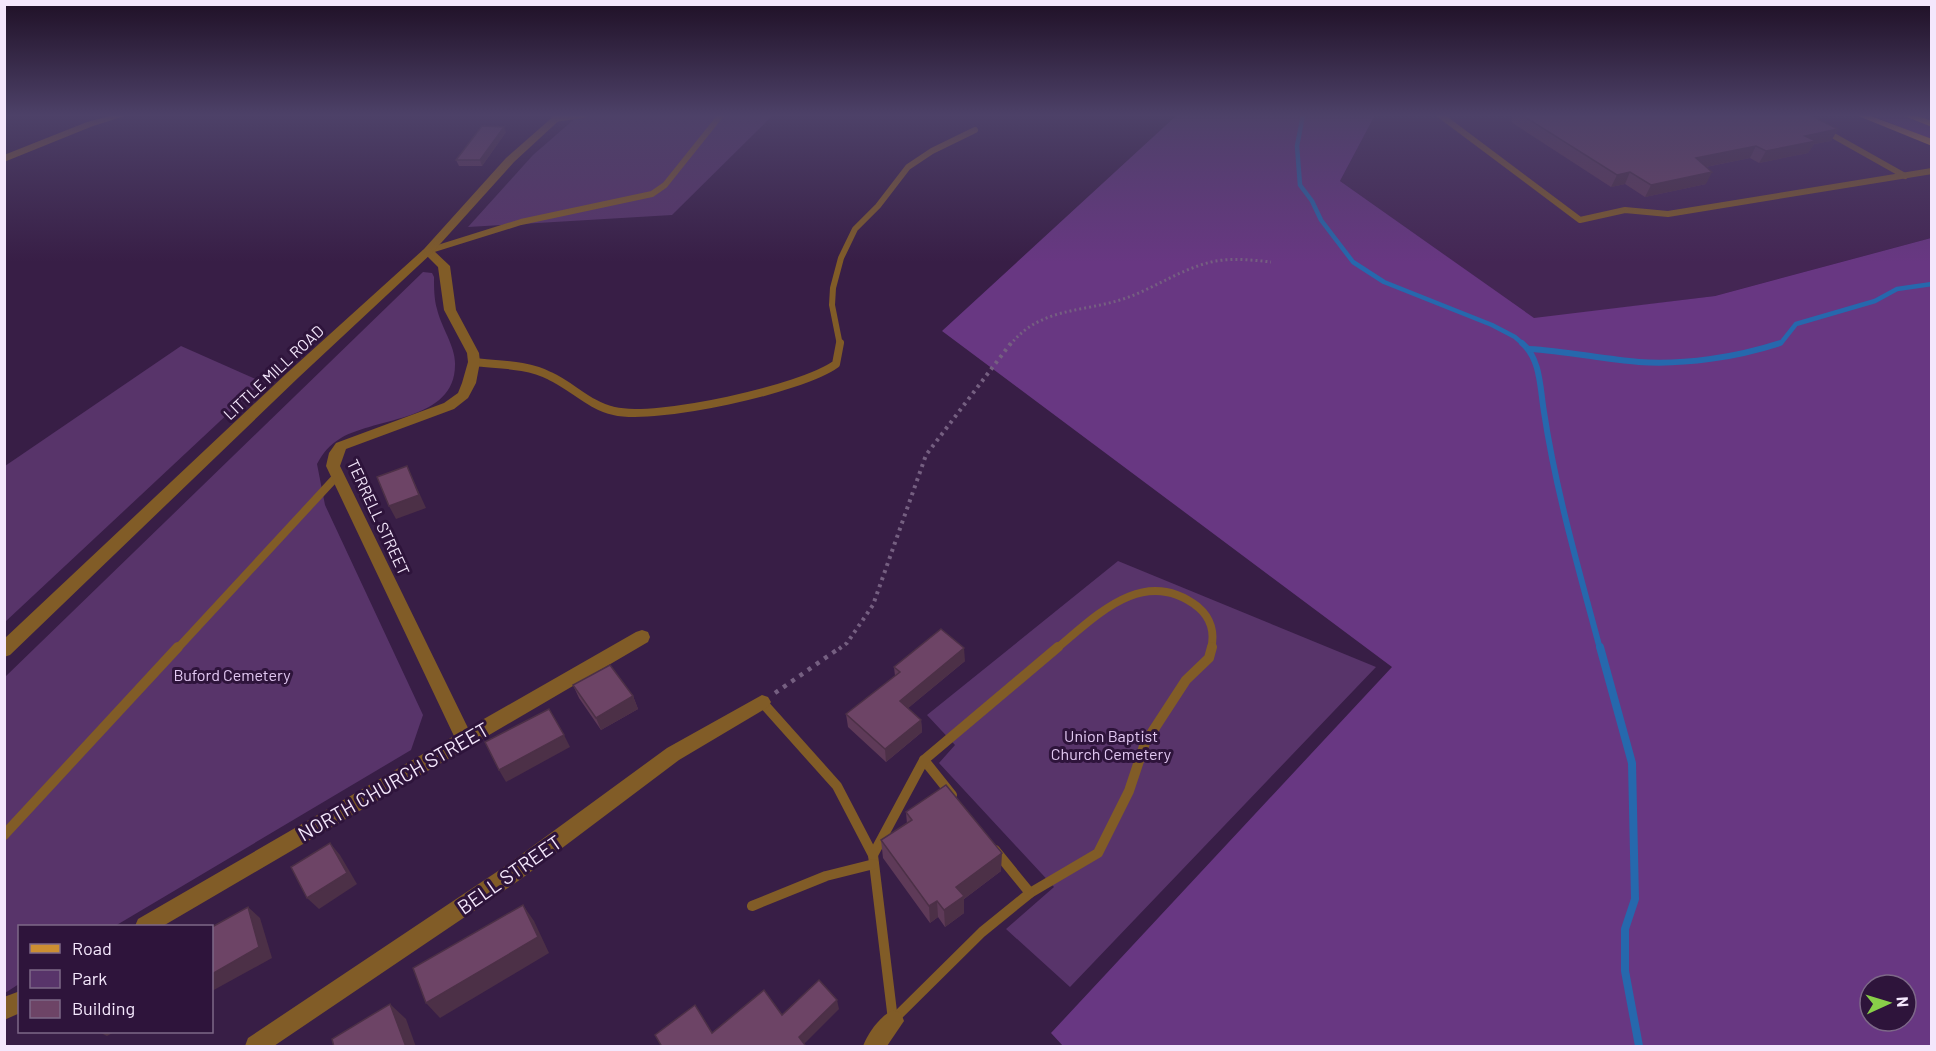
<svg xmlns="http://www.w3.org/2000/svg" width="1936" height="1051" font-family="Barlow,sans-serif">
<rect width="100%" height="100%" fill="#381e46"/>
<path fill="#442654" d="M 1375,115 L 1871,115 L 1931,140 L 1931,238 L 1715,296 L 1534,319 L 1340,181 Z"/>
<g fill="#58346a">
<path d="M 579,115 L 773,115 L 672,215 L 468,227 L 533,155 Z"/>
<path d="M 423,272 L 432,273 L 434,277 C 434,287 434,299 437,309 C 441,327 456,347 455,365 C 455,421 377,417 341,438 C 329,445 323,453 317,464 L 325,505 L 423,715 L 411,750 L 115,926 L 20,926 L 19,984 L 5,993 L 5,677 Z"/>
<path d="M 181,346 L 262,382 L 5,622 L 5,466 Z"/>
<path d="M 1118,561 L 1376,667 L 1070,987 L 1006,929 L 1054,887 L 939,763 L 955,745 L 927,715 Z"/>
</g>
<g fill="#683782" fill-rule="evenodd">
<path d="M 1177,115 L 1375,115 L 1340,181 L 1534,318 L 1715,296 L 1931,238 L 1931,1046 L 1063,1046 L 1051,1033 L 1392,667 L 942,331 ZM 1870,985 L 1906,985 L 1906,1021 L 1870,1021 Z"/>
<path d="M 1871,115 L 1931,115 L 1931,140 Z"/>
</g>
<g fill="none" stroke-linecap="round" stroke-linejoin="round">
<g stroke="#2668ad" stroke-width="4.5">
<path d="M 1303,115 L 1297,146 L 1300,185 L 1312,201 L 1321,220 L 1353,262 L 1384,282 L 1492,325 L 1515,337 L 1524,345"/>
<path d="M 1775,345 L 1781,343 L 1796,324 L 1875,301 L 1897,289 L 1932,284"/>
</g>
<g stroke="#2668ad" stroke-width="6">
<path d="M 1522,343 C 1541,359 1540,389 1544,412 C 1556,492 1579,570 1600,649"/>
<path d="M 1529,349 C 1566,351 1602,359 1639,362 C 1685,365 1737,357 1780,343"/>
</g>
<path stroke="#2668ad" stroke-width="8" d="M 1600,647 L 1632,763 L 1635,899 L 1625,929 L 1625,971 L 1639,1046"/>
<path stroke="#755f81" stroke-width="3" stroke-dasharray="2 3" stroke-linecap="butt" d="M 1010,345 C 1041,306 1084,313 1126,298 C 1157,287 1184,267 1216,261 C 1234,258 1253,260 1271,262"/>
<path stroke="#755f81" stroke-width="4" stroke-dasharray="3 4.5" stroke-linecap="butt" d="M 839,649 L 847,643 L 873,605 L 926,455 L 1011,343"/>
<path stroke="#755f81" stroke-width="4.5" stroke-dasharray="4 6" stroke-linecap="butt" d="M 775,693 L 841,647"/>
<g stroke="#815c27" stroke-width="6">
<path d="M 1440,115 L 1580,220 L 1625,210 L 1668,214 L 1932,171"/>
<path d="M 554,119 L 583,115"/>
<path d="M 1825,131 L 1905,176"/>
<path d="M 428,251 L 521,222 L 652,194 L 665,185 L 721,115"/>
<path d="M 840,345 L 832,305 L 833,288 L 841,258 L 855,229 L 878,206 L 908,167 L 932,151 L 975,130"/>
</g>
<g stroke="#815c27" stroke-width="8">
<path d="M 474,362 C 499,365 527,364 550,376 C 572,386 590,406 614,411 C 656,421 802,389 836,364 L 840,343"/>
<path d="M 177,649 L 337,476"/>
<path d="M 1056,649 C 1097,615 1144,565 1198,607 C 1211,618 1215,633 1211,649"/>
</g>
<g stroke="#815c27" stroke-width="10">
<path d="M 762,702 L 837,786 L 873,855 L 893,1020"/>
<path d="M 924,760 L 952,795"/>
<path d="M 4,835 L 178,647"/>
<path d="M 873,855 L 924,760 L 1058,647"/>
<path d="M 1030,893 L 1098,853 L 1129,791 L 1145,743 L 1186,680 L 1209,658 L 1212,647"/>
<path d="M 752,906 L 826,876 L 874,864"/>
<path d="M 893,1020 L 982,932 L 1030,893 L 995,850"/>
</g>
<g fill="#815c27" fill-rule="evenodd">
<path d="M 114,115 L 128,115 L 93,126 L 4,162 L 4,155 L 87,122 Z"/>
<path d="M 428,248 L 432,249 L 450,266 L 456,310 L 479,353 L 480,362 L 476,383 L 468,398 L 454,409 L 346,449 L 340,466 L 468,728 L 636,632 L 642,630 L 648,632 L 650,637 L 648,642 L 163,926 L 135,926 L 138,919 L 454,736 L 326,466 L 329,453 L 336,443 L 444,403 L 458,393 L 462,383 L 468,362 L 467,353 L 444,310 L 438,267 L 422,251 Z"/>
<path d="M 762,695 L 768,697 L 771,702 L 768,707 L 679,760 L 521,879 L 274,1046 L 245,1046 L 248,1038 L 507,865 L 667,748 Z"/>
<path d="M 20,991 L 20,1013 L 4,1020 L 4,997 Z"/>
<path d="M 893,1010 L 901,1013 L 904,1021 L 887,1046 L 863,1046 C 868,1033 880,1016 893,1010 Z"/>
</g>
<path fill="#815c27" fill-rule="evenodd" d="M 555,115 L 565,115 L 514,162 L 432,253 L 298,378 L 10,655 L 4,657 L 4,639 L 288,372 L 424,249 L 506,158 Z"/>
<g fill="#cc8e32" fill-rule="evenodd">
<path d="M 1856,115 L 1868,115 L 1932,139 L 1932,146 Z"/>
<path d="M 1902,115 L 1915,115 L 1932,121 L 1932,127 Z"/>
</g>
</g>
<g fill="#5e3a58">
<path d="M 1514,115 L 1810,115 L 1838,129 L 1831,141 L 1814,144 L 1808,153 L 1759,163 L 1750,158 L 1706,167 L 1706,184 L 1645,197 L 1625,184 L 1611,187 L 1511,122 Z"/>
<path d="M 506,132 L 482,166 L 459,166 L 456,160 Z"/>
<path d="M 965,661 L 908,708 L 921,720 L 922,732 L 886,762 L 848,727 L 846,714 L 895,676 L 894,667 Z"/>
<path d="M 573,685 L 633,696 L 638,709 L 601,730 L 579,698 Z"/>
<path d="M 906,812 L 1001,871 L 964,899 L 964,913 L 945,927 L 938,917 L 930,923 L 883,858 L 881,840 L 907,824 Z"/>
</g>
<g fill="#4c3047">
<path d="M 504,127 L 506,132 L 482,166 L 480,160 Z"/>
<path d="M 1838,129 L 1831,141 L 1814,144 L 1808,153 L 1759,163 L 1766,151 L 1805,136 Z"/>
<path d="M 1756,146 L 1750,158 L 1690,170 L 1696,158 Z"/>
<path d="M 1630,172 L 1625,184 L 1611,187 L 1617,175 Z"/>
<path d="M 1712,172 L 1706,184 L 1645,197 L 1651,185 Z"/>
<path d="M 407,466 L 426,508 L 396,519 L 389,506 Z"/>
<path d="M 964,648 L 965,661 L 901,714 L 900,701 Z"/>
<path d="M 633,696 L 638,709 L 601,730 L 596,718 Z"/>
<path d="M 921,720 L 922,732 L 886,762 L 885,749 Z"/>
<path d="M 564,735 L 570,747 L 506,782 L 499,770 Z"/>
<path d="M 330,843 L 340,855 L 357,884 L 319,909 L 307,898 Z"/>
<path d="M 1002,853 L 1001,871 L 964,899 L 964,913 L 945,927 L 944,910 L 956,887 Z"/>
<path d="M 937,901 L 938,917 L 930,923 L 929,906 Z"/>
<path d="M 523,905 L 534,921 L 549,953 L 440,1018 L 426,1003 Z"/>
<path d="M 248,907 L 260,918 L 272,958 L 212,991 L 212,974 Z"/>
<path d="M 837,1000 L 839,1009 L 802,1046 L 799,1037 Z"/>
<path d="M 390,1004 L 406,1019 L 416,1047 L 406,1047 Z"/>
<path d="M 99,1032 L 114,1032 L 107,1036 Z"/>
</g>
<g fill="#6d4466" stroke="#4c3047" stroke-width="1.5">
<path d="M 1522,115 L 1810,115 L 1838,129 L 1805,136 L 1816,141 L 1766,151 L 1756,146 L 1696,158 L 1712,172 L 1651,185 L 1630,172 L 1617,175 Z"/>
<path d="M 482,126 L 504,127 L 480,160 L 456,160 Z"/>
<path d="M 407,466 L 419,495 L 389,506 L 377,477 Z"/>
<path d="M 941,629 L 964,648 L 900,701 L 921,720 L 885,749 L 846,714 L 900,672 L 894,667 Z"/>
<path d="M 610,665 L 633,696 L 596,718 L 573,685 Z"/>
<path d="M 549,709 L 564,735 L 499,770 L 485,742 Z"/>
<path d="M 946,785 L 1002,853 L 956,887 L 964,896 L 944,910 L 937,901 L 929,906 L 881,840 L 912,820 L 906,812 Z"/>
<path d="M 330,843 L 347,873 L 307,898 L 291,867 Z"/>
<path d="M 523,905 L 538,937 L 426,1003 L 413,968 Z"/>
<path d="M 248,907 L 259,947 L 212,974 L 212,927 Z"/>
<path d="M 819,980 L 837,1000 L 799,1037 L 805,1045 L 802,1047 L 662,1047 L 655,1035 L 695,1005 L 712,1033 L 764,990 L 782,1015 Z"/>
<path d="M 390,1004 L 406,1047 L 334,1047 L 332,1039 Z"/>
</g>
<linearGradient id="sky" x2="0" y2="1"><stop stop-color="#1f1026"/><stop offset="0.44" stop-color="#4d4168"/><stop offset="1" stop-color="#4d4168" stop-opacity="0"/></linearGradient>
<rect width="1936" height="262" fill="url(#sky)"/>
<g text-anchor="middle" dominant-baseline="central" stroke-width="6" stroke-linejoin="round" paint-order="stroke">
<g font-size="16" fill="#f4e7fc" stroke="#2e143b">
<text transform="translate(273 372) rotate(-43)">LITTLE MILL ROAD</text>
<text transform="translate(379 517) rotate(65)">TERRELL STREET</text>
</g>
<g font-size="16" fill="#e2c8f2" stroke="#2e143b">
<text x="232" y="674">Buford Cemetery</text>
<text x="1111" y="735">Union Baptist<tspan x="1111" dy="18">Church Cemetery</tspan></text>
</g>
<g font-size="20" fill="#f4e7fc" stroke="#2e143b">
<text transform="translate(393 781) rotate(-30)">NORTH CHURCH STREET</text>
<text transform="translate(509 874) rotate(-35)">BELL STREET</text>
</g>
</g>
<rect width="1936" height="1051" fill="none" stroke="#f4e7fc" stroke-width="12"/>
<rect x="18" y="925" width="195" height="108" fill="#2e143b" stroke="#7d6888" stroke-width="1.5"/>
<rect x="30" y="944" width="30" height="9" fill="#cc8e32" stroke="#7d6888" stroke-width="1.5"/>
<text x="72" y="955" font-size="18" fill="#f4e7fc">Road</text>
<rect x="30" y="970" width="30" height="18" fill="#58346a" stroke="#7d6888" stroke-width="1.5"/>
<text x="72" y="985" font-size="18" fill="#f4e7fc">Park</text>
<rect x="30" y="1000" width="30" height="18" fill="#6d4466" stroke="#7d6888" stroke-width="1.5"/>
<text x="72" y="1015" font-size="18" fill="#f4e7fc">Building</text>
<g transform="translate(1888 1003) rotate(86)"><circle r="28" fill="#2e143b" stroke="#7d6888" stroke-width="1.5"/>
<path d="M0-4.5L10 22L0 15L-10 22Z" fill="#89cf49"/>
<text y="-9" font-size="16" font-weight="bold" text-anchor="middle" fill="#f4e7fc">N</text>
</g>
</svg>
